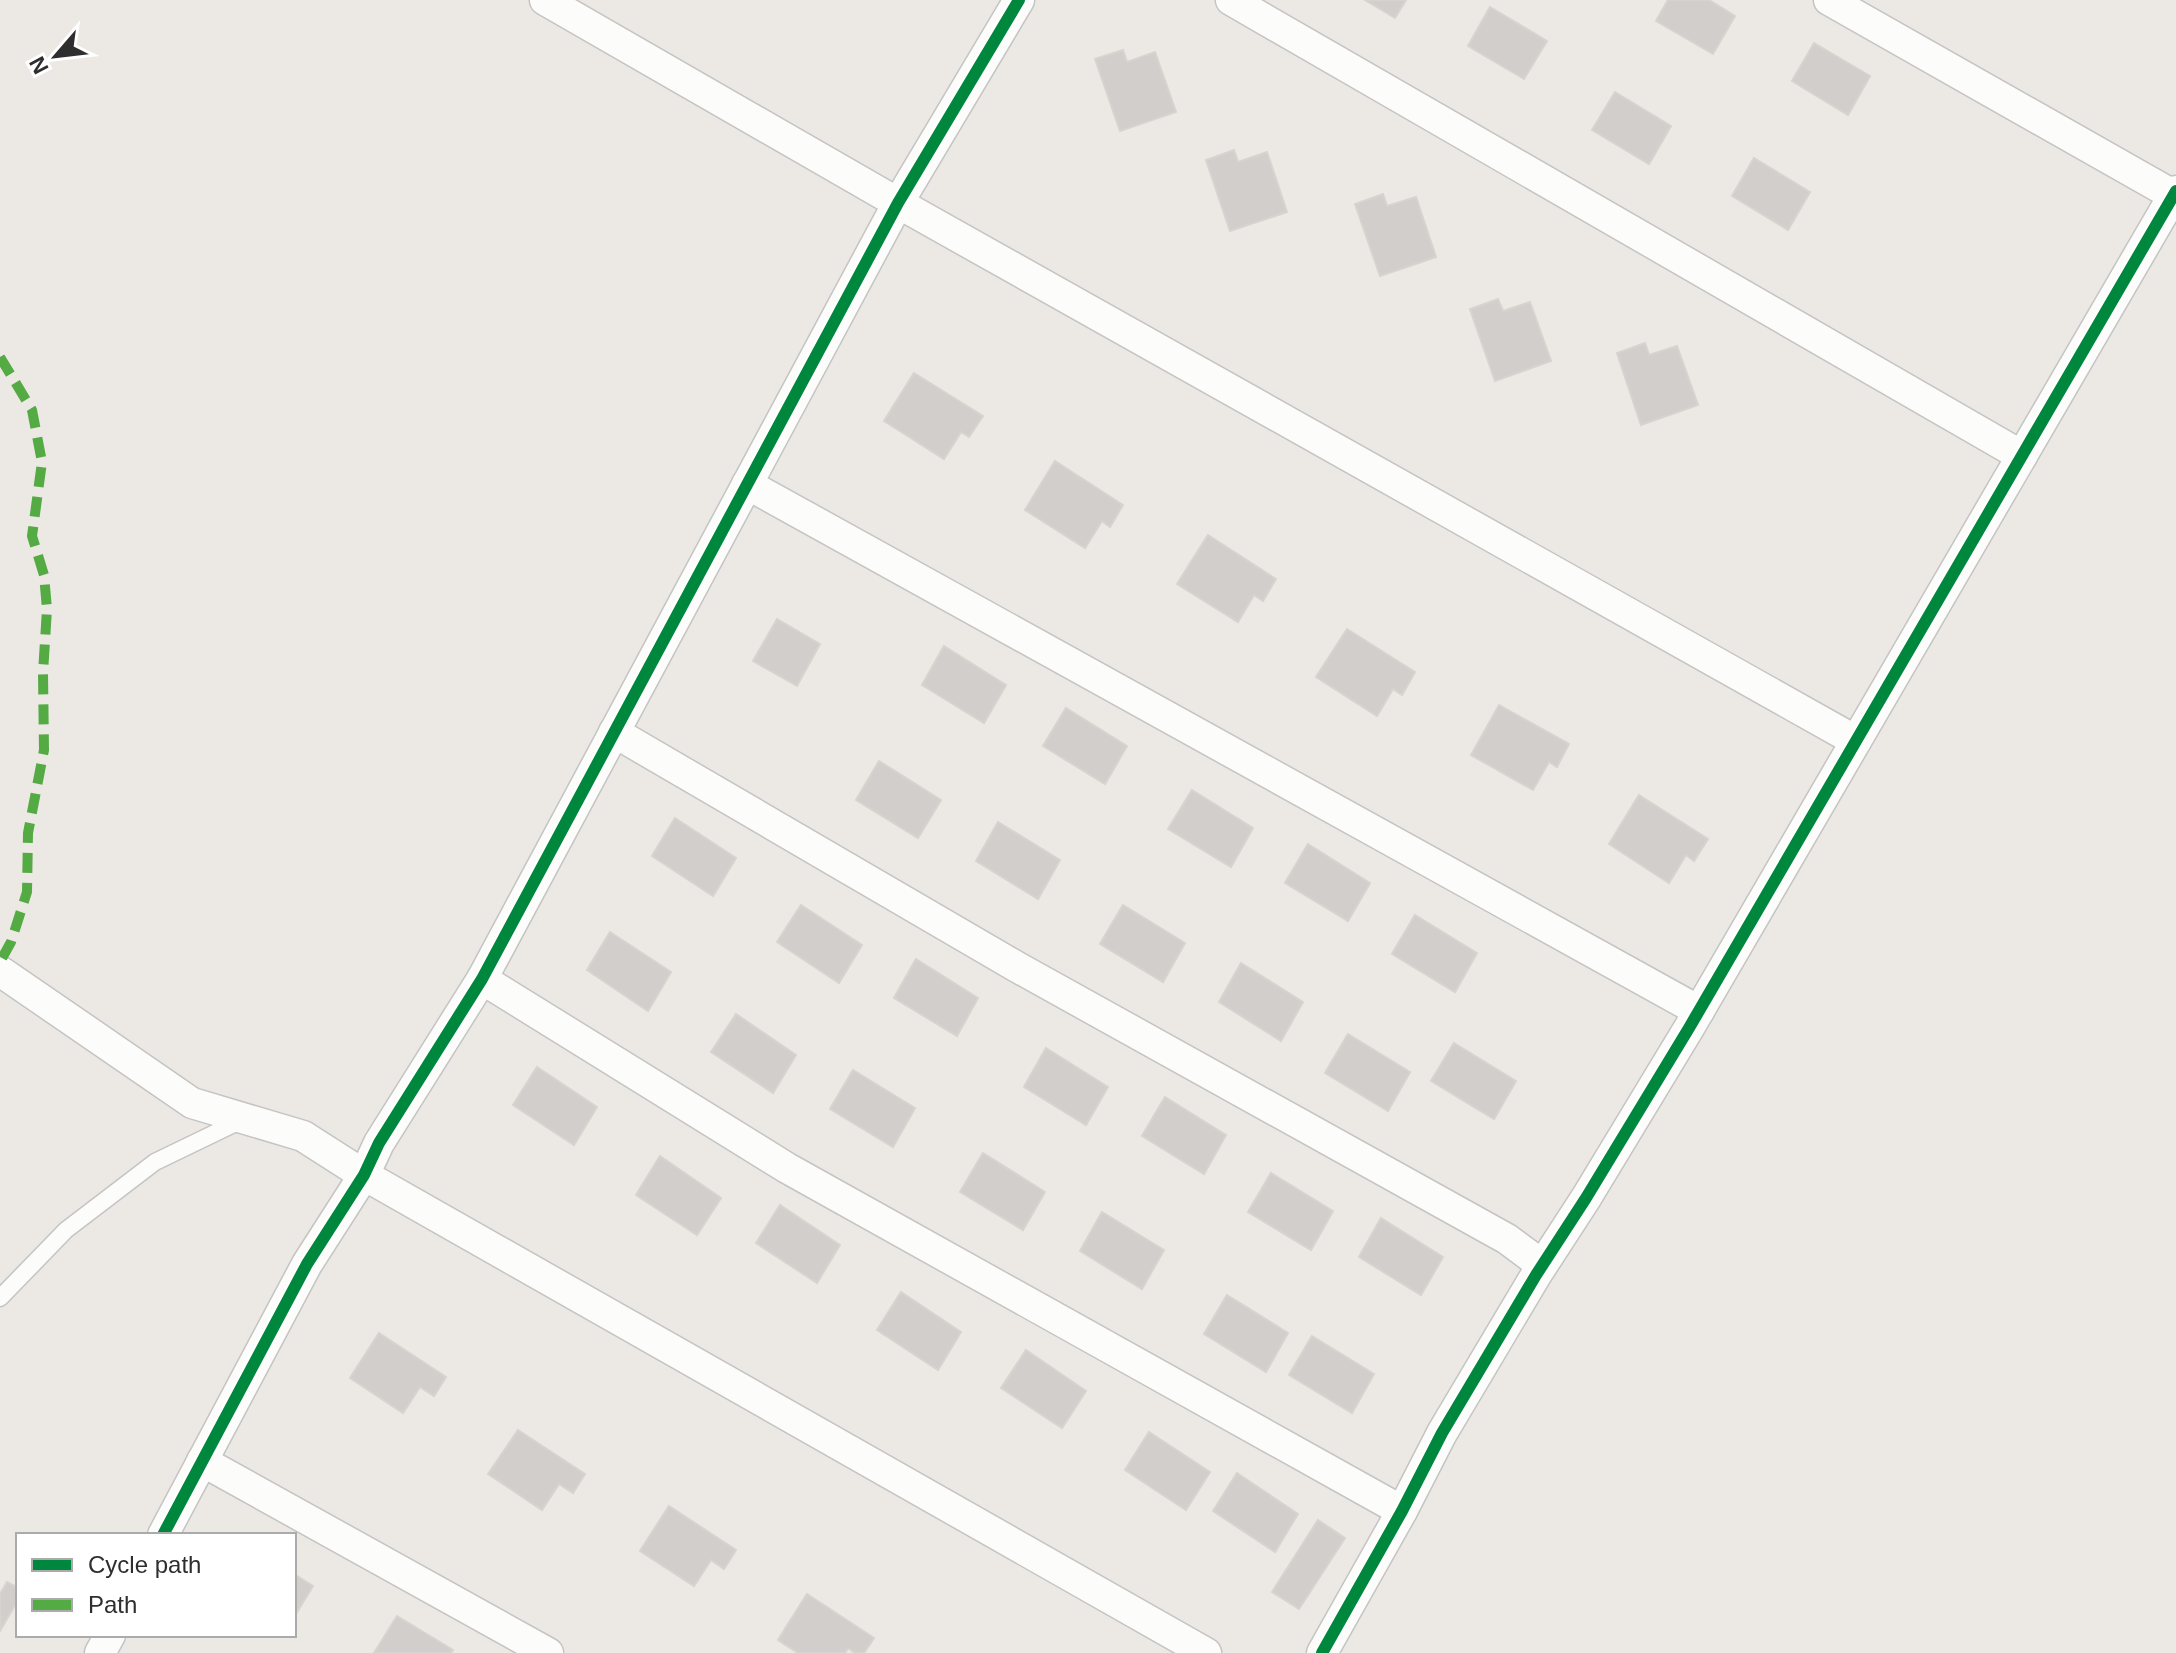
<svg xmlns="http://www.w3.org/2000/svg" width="2176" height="1653" font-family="Helvetica,sans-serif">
<rect width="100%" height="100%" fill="#ece8e4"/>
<g fill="#d1cecb" stroke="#d7d4d0" stroke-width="2">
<path d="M 1365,0 L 1406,0 L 1395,18 Z"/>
<path d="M 1668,0 L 1709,0 L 1735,16 L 1713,54 L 1656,21 Z"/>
<path d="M 1490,7 L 1547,41 L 1524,79 L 1468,46 Z"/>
<path d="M 1814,43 L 1870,76 L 1848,115 L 1792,81 Z"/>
<path d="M 1123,50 L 1127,62 L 1155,52 L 1176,112 L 1120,131 L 1095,59 Z"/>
<path d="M 1615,92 L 1671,126 L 1649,164 L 1592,130 Z"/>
<path d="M 1234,150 L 1238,162 L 1267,152 L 1287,212 L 1230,231 L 1206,160 Z"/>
<path d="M 1754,158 L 1810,192 L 1788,230 L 1732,196 Z"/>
<path d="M 1383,194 L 1387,206 L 1416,197 L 1436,257 L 1380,276 L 1355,204 Z"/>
<path d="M 1498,299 L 1503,311 L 1530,302 L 1551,361 L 1495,381 L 1470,309 Z"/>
<path d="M 1645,343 L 1649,355 L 1677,346 L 1698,405 L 1641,425 L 1617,353 Z"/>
<path d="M 914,373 L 983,416 L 969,437 L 961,432 L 944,459 L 884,421 Z"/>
<path d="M 1055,461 L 1123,505 L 1110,527 L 1102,521 L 1085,548 L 1025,510 Z"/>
<path d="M 1208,535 L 1276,579 L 1263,601 L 1254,595 L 1238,622 L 1177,584 Z"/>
<path d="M 777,619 L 820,644 L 797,686 L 753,661 Z"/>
<path d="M 1347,629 L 1415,672 L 1402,695 L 1393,689 L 1377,716 L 1316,677 Z"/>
<path d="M 944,646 L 1006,685 L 984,723 L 922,685 Z"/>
<path d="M 1499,705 L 1569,744 L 1557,767 L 1549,762 L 1533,790 L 1471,755 Z"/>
<path d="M 1066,708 L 1127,746 L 1105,784 L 1043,746 Z"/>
<path d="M 879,761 L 941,800 L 918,838 L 856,800 Z"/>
<path d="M 1192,790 L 1253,828 L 1231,867 L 1168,829 Z"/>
<path d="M 1639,795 L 1708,839 L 1694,861 L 1686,855 L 1669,883 L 1609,844 Z"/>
<path d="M 675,818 L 736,858 L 713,896 L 652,856 Z"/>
<path d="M 998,822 L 1060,860 L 1038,899 L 976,861 Z"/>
<path d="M 1308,844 L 1370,883 L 1348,921 L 1285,883 Z"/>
<path d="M 801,905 L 862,945 L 839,983 L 777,942 Z"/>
<path d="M 1123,905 L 1185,943 L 1163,982 L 1100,944 Z"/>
<path d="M 1415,915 L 1477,953 L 1455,992 L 1392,954 Z"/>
<path d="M 610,932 L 671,972 L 648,1011 L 587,970 Z"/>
<path d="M 916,959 L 978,998 L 957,1036 L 894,998 Z"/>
<path d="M 1241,963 L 1303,1002 L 1281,1041 L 1219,1002 Z"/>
<path d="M 736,1014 L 796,1055 L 773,1093 L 711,1052 Z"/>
<path d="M 1348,1034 L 1410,1072 L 1388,1111 L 1325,1073 Z"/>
<path d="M 1454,1043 L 1516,1081 L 1494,1119 L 1431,1081 Z"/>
<path d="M 1046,1048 L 1108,1087 L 1086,1125 L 1024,1087 Z"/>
<path d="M 537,1067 L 597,1107 L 574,1145 L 513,1105 Z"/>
<path d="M 853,1070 L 915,1108 L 893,1147 L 830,1109 Z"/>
<path d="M 1165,1097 L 1226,1135 L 1204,1174 L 1142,1136 Z"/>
<path d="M 983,1153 L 1045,1192 L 1023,1230 L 960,1192 Z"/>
<path d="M 660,1156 L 721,1198 L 697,1235 L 636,1195 Z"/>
<path d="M 1271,1173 L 1333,1211 L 1311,1250 L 1248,1212 Z"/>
<path d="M 780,1205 L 840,1245 L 817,1283 L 756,1243 Z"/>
<path d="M 1102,1212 L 1164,1250 L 1142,1289 L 1080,1251 Z"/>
<path d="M 1381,1218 L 1443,1257 L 1421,1295 L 1359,1257 Z"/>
<path d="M 901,1292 L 961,1332 L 938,1370 L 877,1330 Z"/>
<path d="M 1227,1295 L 1288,1333 L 1266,1372 L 1204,1334 Z"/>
<path d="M 379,1333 L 446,1377 L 434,1396 L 420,1387 L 403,1413 L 350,1378 Z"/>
<path d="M 1312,1336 L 1374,1374 L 1352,1413 L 1289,1375 Z"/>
<path d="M 1026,1350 L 1086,1391 L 1062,1428 L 1001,1388 Z"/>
<path d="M 518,1430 L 585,1474 L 573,1493 L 559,1484 L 542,1510 L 488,1474 Z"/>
<path d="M 1149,1432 L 1210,1472 L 1186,1510 L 1125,1470 Z"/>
<path d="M 1237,1473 L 1298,1514 L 1275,1552 L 1213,1511 Z"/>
<path d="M 669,1506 L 736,1550 L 724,1569 L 711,1560 L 694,1586 L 640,1551 Z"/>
<path d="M 1318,1520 L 1345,1538 L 1299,1609 L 1272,1592 Z"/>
<path d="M 294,1574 L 313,1586 L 294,1617 Z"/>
<path d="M 7,1582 L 18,1588 L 18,1600 L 0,1631 L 0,1594 Z"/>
<path d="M 807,1594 L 874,1638 L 864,1653 L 855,1653 L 848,1648 L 845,1653 L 798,1653 L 778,1640 Z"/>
<path d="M 397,1616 L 453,1650 L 451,1653 L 374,1653 Z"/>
</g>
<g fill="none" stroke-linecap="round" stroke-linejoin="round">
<defs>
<path id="lane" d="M 0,1298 L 66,1230 L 155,1162 L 244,1119"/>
<g id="street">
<path d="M 545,0 L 898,203 L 1856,741"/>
<path d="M 1231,0 L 2022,456"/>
<path d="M 1829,0 L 2173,195"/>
<path d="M 747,484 L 1699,1011"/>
<path d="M 614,732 L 1017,967 L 1507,1239 L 1542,1265"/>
<path d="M 0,971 L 192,1103 L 303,1136 L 364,1175 L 1206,1653"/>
<path d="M 482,979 L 787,1168 L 1402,1511"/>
<path d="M 202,1461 L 548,1653"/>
<path d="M 163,1535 L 307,1264 L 364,1175 L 379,1143 L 482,979 L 898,203 L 1019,0"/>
<path d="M 100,1653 L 110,1635"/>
<path d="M 1322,1653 L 1402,1511 L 1442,1433 L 1536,1275 L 1586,1198 L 1689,1028 L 2176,191"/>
</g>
</defs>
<use href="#lane" stroke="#c5c4c5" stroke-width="19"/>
<use href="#street" stroke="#c5c4c5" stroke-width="33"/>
<use href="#lane" stroke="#fcfcfb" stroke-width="16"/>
<use href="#street" stroke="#fcfcfb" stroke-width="30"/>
<path stroke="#54ab44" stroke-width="10" stroke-dasharray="20 10" stroke-linecap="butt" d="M 0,357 L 32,410 L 42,462 L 32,536 L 44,575 L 47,609 L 43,673 L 44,750 L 28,833 L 27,892 L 11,942 L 0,962"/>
<defs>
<g id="cycleway">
<path d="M 163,1535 L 307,1264 L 364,1175 L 379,1143 L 482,979 L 898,203 L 1019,0"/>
<path d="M 1322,1653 L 1402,1511 L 1442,1433 L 1536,1275 L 1586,1198 L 1689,1028 L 2176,191"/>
</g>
</defs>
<use href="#cycleway" stroke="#fff" stroke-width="17"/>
<use href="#cycleway" stroke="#00873e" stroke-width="12"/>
</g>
<rect x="16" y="1533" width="280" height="104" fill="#ffffff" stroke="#ababab" stroke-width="2"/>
<rect x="32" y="1559" width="40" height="12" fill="#00873e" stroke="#ababab" stroke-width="2"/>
<text x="88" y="1573" font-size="24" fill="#2e2e2e">Cycle path</text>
<rect x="32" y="1599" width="40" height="12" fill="#54ab44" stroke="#ababab" stroke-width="2"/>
<text x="88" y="1613" font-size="24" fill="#2e2e2e">Path</text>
<g transform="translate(56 56) rotate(242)" stroke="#ffffff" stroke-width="6" paint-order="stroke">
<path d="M0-6L14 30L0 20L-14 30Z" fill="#2e2e2e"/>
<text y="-12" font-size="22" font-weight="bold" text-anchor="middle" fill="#2e2e2e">N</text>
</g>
</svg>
